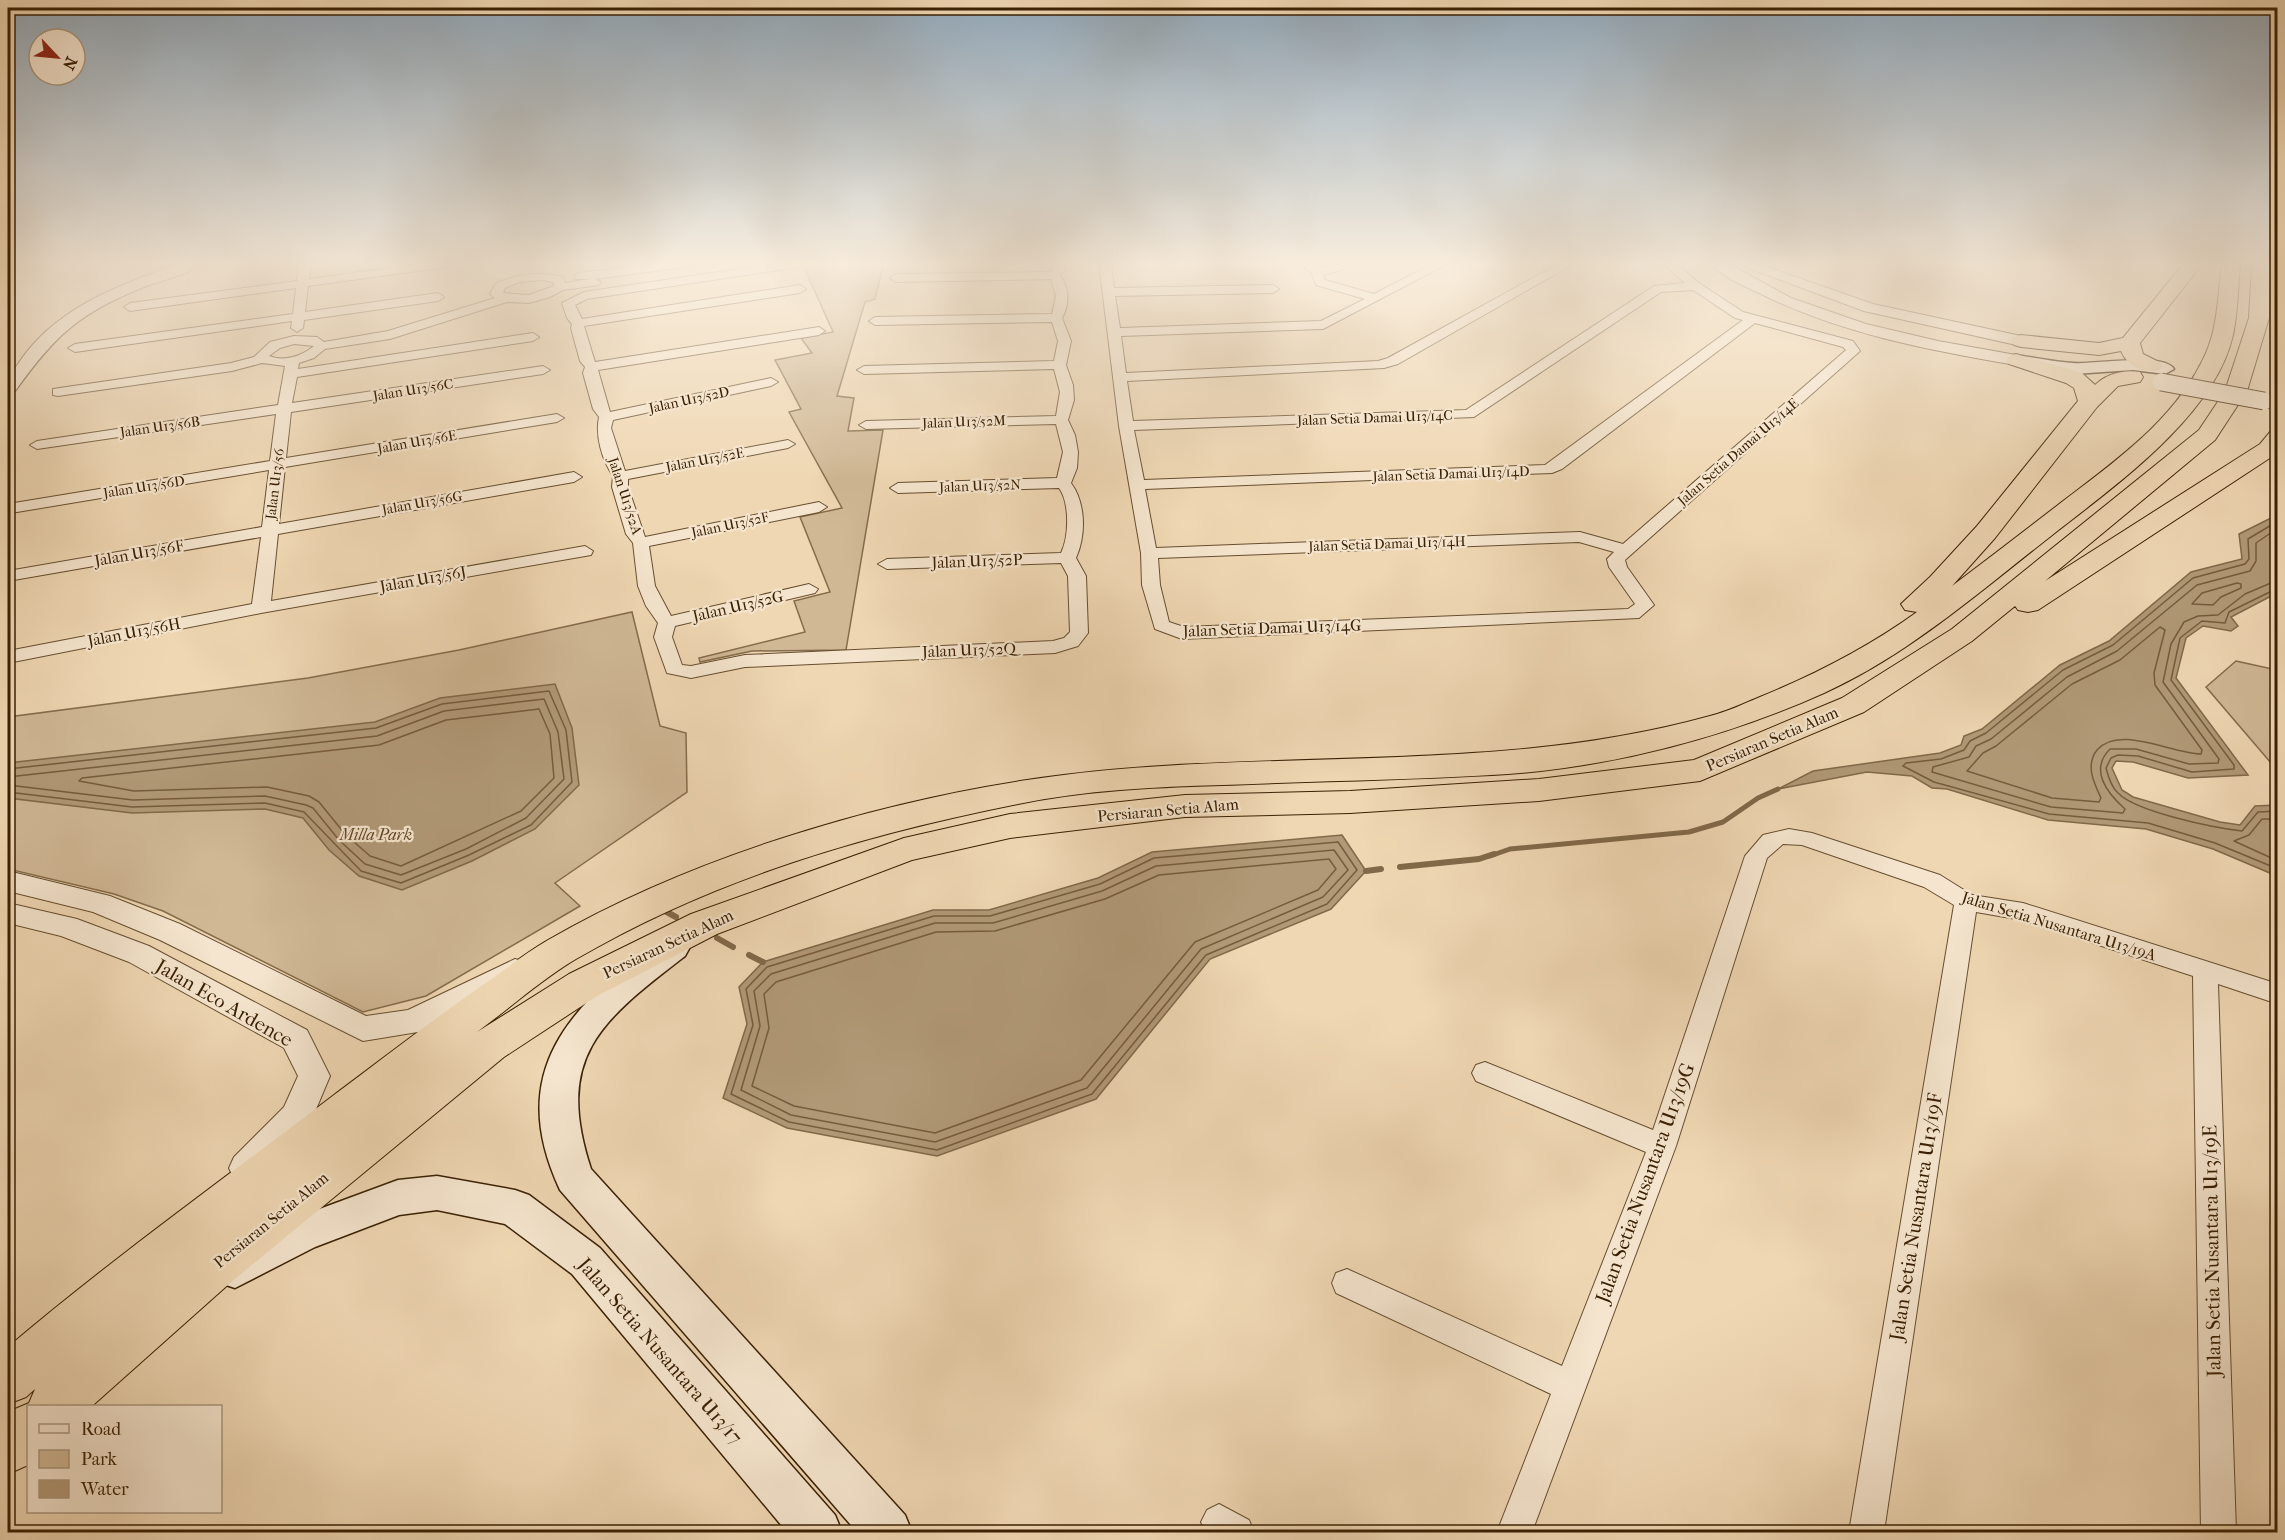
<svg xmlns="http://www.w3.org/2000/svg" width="2285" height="1540" font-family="'IM FELL French Canon',serif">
<rect width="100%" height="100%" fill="#efd7b3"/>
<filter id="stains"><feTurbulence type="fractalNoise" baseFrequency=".00333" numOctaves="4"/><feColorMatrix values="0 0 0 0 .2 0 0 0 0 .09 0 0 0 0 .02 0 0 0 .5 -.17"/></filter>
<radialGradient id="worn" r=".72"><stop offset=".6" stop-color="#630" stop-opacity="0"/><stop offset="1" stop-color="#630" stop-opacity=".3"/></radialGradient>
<g fill="#d0b895" stroke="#856c4c" stroke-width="1.5">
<path d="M 826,263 L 884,263 L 875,299 L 865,302 L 837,396 L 854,398 L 848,431 L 883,430 L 846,650 L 752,651 L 700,662 L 699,658 L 805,632 L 794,601 L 830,592 L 800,517 L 842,508 L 789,412 L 801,409 L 775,360 L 812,353 L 801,338 L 833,332 L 803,265 Z"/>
<path d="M 632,612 L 660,726 L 686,733 L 687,792 L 555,883 L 580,906 L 426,996 L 363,1012 L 163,911 L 114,894 L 8,869 L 8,717 L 308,678 L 459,650 Z"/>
<path d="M 2236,661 L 2277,670 L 2277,770 L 2206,687 Z"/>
</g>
<g fill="#b19977" stroke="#816949" stroke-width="1.5">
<path d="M 2277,515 L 2277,593 L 2231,617 L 2238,626 L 2231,631 L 2203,626 L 2186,638 L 2176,678 L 2248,775 L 2188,778 L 2133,762 L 2116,761 L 2112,768 L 2122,790 L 2133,797 L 2220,822 L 2240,825 L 2255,806 L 2277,805 L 2277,876 L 2213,849 L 2146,829 L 2048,820 L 1947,789 L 1932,788 L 1912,776 L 1867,772 L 1778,789 L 1813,771 L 1940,753 L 1961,745 L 1964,736 L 1982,729 L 2060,665 L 2109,641 L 2191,572 L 2242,559 L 2239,534 Z"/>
<path d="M 555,684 L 572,728 L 579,785 L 535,829 L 472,861 L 402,890 L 359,876 L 329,850 L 303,818 L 265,809 L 132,813 L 8,798 L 8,763 L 375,722 L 440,698 Z"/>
<path d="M 1342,835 L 1366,871 L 1331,909 L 1210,959 L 1096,1099 L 937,1156 L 787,1128 L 723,1098 L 747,1024 L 739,987 L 763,962 L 933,910 L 989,910 L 1098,878 L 1152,852 Z"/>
</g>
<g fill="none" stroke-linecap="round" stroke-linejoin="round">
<g stroke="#765c3d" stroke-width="1.5">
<path d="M 2278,521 L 2248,539 L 2249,559 L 2245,564 L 2193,578 L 2113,645 L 2063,670 L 1986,733 L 1970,741 L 1964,750 L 1941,759 L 1906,763 L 1903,766 L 1934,782 L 2049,814 L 2148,823 L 2215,843 L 2278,869"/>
<path d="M 2278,528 L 2256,543 L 2256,561 L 2250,571 L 2197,585 L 2117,651 L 2067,677 L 1991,739 L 1976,746 L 1969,757 L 1933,767 L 1932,772 L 2051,807 L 2123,813 L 2125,809 C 2107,793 2089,770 2110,749 L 2136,749 L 2189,764 L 2218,763 L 2219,759 L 2163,682 L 2171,644 L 2184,622 L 2198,616 L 2218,615 L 2245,594 L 2278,580"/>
<path d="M 2237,583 L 2241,584 L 2241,588 L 2221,597 L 2213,605 L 2192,604 L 2202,593 Z"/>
<path d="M 2278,588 L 2229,612 L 2225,623 L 2202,621 L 2180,638 L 2171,680 L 2234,765 L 2234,769 L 2192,772 L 2138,756 L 2118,755 L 2111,758 L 2106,768 C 2108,776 2111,787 2118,793 C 2136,812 2215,828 2242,831 L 2258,812 L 2278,811"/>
<path d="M 2160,627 L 2165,630 L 2154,673 L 2155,685 L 2202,750 L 2201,754 C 2172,754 2119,724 2097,750 C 2085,765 2094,783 2101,798 L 2099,802 L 2052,798 L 1967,771 L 1983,753 L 1996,746 L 2072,684 L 2120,660 Z"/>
<path d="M 539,709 L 550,734 L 554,778 L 521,811 L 401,866 L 370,856 L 345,834 L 319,802 L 309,796 L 267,787 L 134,791 L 79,781 L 82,778 L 379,745 L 446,720 Z"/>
<path d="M 8,769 L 376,728 L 442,704 L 549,691 L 566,730 L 572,782 L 531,825 L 469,855 L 401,883 L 361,871 L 304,812 L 265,803 L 132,807 L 8,792"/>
<path d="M 8,777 L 377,736 L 444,711 L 544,699 L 558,732 L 564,779 L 526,818 L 466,849 L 401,875 L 365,864 L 339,840 L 313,808 L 306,805 L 265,796 L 133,800 L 8,785"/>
<path d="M 2278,819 L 2262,819 L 2249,835 L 2234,841 L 2278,861"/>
<path d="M 1338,842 L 1357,870 L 1327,904 L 1206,955 L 1092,1094 L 937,1150 L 789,1122 L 731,1094 L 753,1025 L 746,989 L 767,967 L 934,916 L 990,916 L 1100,884 L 1154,858 Z"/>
<path d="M 1334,850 L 1348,870 L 1323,897 L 1201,949 L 1087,1088 L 935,1142 L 791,1115 L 741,1090 L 760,1026 L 754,991 L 771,974 L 935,923 L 993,923 L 1102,891 L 1156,866 Z"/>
<path d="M 1329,859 L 1336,869 L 1318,890 L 1195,942 L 1081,1080 L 935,1133 L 794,1106 L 752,1086 L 769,1028 L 764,994 L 776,982 L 936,932 L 995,931 L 1105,899 L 1159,875 Z"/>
</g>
<path stroke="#816949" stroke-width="5" d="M 1490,856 L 1510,849 L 1689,832 L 1723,822 L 1758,798 L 1778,789"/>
<g stroke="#816949" stroke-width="6">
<path d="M 1400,867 L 1479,859 L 1494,854"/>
<path d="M 1366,871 L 1381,869"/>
<path d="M 663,910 L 676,917"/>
<path d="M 717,938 L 733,947"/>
<path d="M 749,955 L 763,962"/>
</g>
<defs>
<g id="minor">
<path d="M 228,263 L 220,267 L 214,264 L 215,263 Z"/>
<path d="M 299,263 L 311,263 L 309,279 L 426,263 L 460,263 L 454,266 L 308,286 L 305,312 L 438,293 L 444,297 L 438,301 L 304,320 L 303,328 L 297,332 L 291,328 L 292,321 L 75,352 L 68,348 L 75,344 L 293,314 L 296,288 L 130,311 L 124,307 L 130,303 L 297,281 Z"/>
<path d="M 661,263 L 698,263 L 692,266 L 595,279 L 601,282 L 599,285 L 563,290 L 550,297 L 529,303 L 507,302 L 390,339 L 325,349 L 314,358 L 299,363 L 298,369 L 533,333 L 539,337 L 533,341 L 297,377 L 292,403 L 543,366 L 550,370 L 543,374 L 291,412 L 286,458 L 557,414 L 564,418 L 557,422 L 285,467 L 279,524 L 574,472 L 582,477 L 574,482 L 278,534 L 271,601 L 585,546 L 593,551 L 591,555 L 261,613 L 8,663 L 8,651 L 252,604 L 261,537 L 8,581 L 8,571 L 262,527 L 269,470 L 11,513 L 8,512 L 8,504 L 270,461 L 276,414 L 37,449 L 30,445 L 37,441 L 278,405 L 285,366 L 262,363 L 232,371 L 58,396 L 53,395 L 53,389 L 231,363 L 254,357 L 270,342 L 294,336 L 317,337 L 324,342 L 388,331 L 495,298 L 490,294 L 496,283 C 519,274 539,271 563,277 L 565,283 L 590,279 L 575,279 L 575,275 L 579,273 ZM 543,280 L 553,282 L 554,286 L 529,295 L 503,293 L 505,288 L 519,282 ZM 294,344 L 314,346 C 302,356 284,362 269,356 L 280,348 Z"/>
<path d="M 780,263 L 812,263 L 806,266 L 587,299 L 575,305 L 582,319 L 800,285 L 806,289 L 800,293 L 584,326 L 595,362 L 819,327 L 825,331 L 819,335 L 598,370 L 610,412 L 771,378 L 778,382 L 771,386 L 613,420 L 611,428 L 625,471 L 788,440 L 795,444 L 788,448 L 628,479 L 628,487 L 645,537 L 819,502 L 827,507 L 819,512 L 649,546 L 655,586 L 671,616 L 809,584 L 818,589 L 815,593 L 675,626 L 672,637 L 682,665 L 691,666 L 745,655 L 1053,641 L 1064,638 L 1070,632 L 1068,576 L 1061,563 L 887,569 L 878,564 L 887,559 L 1061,553 C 1069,537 1070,503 1059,488 L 898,493 L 890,488 L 898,483 L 1057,478 L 1063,452 L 1056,424 L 866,429 L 859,425 L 866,421 L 1056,416 L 1060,392 L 1054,369 L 864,374 L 857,370 L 864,366 L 1054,361 L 1058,341 L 1052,322 L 875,325 L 869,321 L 875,317 L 1052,314 L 1056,296 L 1051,279 L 896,282 L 890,278 L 896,274 L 1051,272 L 1053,263 L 1065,263 L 1065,269 L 1060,275 C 1069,288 1070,304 1062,318 L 1071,341 L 1066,365 L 1073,385 L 1074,400 L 1068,420 L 1075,435 L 1078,452 L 1077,468 L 1071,483 C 1086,503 1086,536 1076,558 L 1086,576 L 1088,633 L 1078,646 L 1055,653 L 745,667 L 691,678 L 667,673 L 654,637 L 658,623 L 646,606 L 638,586 L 633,543 L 626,534 L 612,487 L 613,476 C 602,460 595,436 599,417 L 593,409 L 583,373 L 585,367 L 580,361 L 571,328 L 572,324 L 567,318 L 562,303 L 584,292 Z"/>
<path d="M 1099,263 L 1111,263 L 1114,288 L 1273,285 L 1279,289 L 1273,293 L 1115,296 L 1120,328 L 1321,321 L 1365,299 L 1316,285 L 1311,272 L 1305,268 L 1307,263 L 1317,263 L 1317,267 L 1330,268 L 1326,263 L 1339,263 L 1344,268 L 1342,270 L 1323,275 L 1325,280 L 1374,294 L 1434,263 L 1449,263 L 1323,329 L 1121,336 L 1126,373 L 1378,361 L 1388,358 L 1560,263 L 1575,263 L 1398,364 L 1384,368 L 1127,381 L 1133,421 L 1466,410 L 1654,286 L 1685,283 L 1662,263 L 1675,263 L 1699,283 L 1743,312 L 1853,341 L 1860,351 L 1625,560 L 1627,567 L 1654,605 L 1639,618 L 1182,639 L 1155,629 L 1142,585 L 1141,553 L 1119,426 ZM 1693,290 L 1735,318 L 1743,320 L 1545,465 L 1144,480 L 1134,430 L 1474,417 L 1661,292 ZM 1755,323 L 1843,347 L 1846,350 L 1623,544 L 1580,532 L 1156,548 L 1145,489 L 1552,473 L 1562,469 ZM 1579,542 L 1614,552 L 1607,559 L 1609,567 L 1635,604 L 1628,609 L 1184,627 L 1169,622 L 1160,585 L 1158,558 Z"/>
<path d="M 1789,829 L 1812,833 L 1940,875 L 1972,895 L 2023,903 L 2278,984 L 2278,1004 L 2218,984 L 2236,1532 L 2201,1532 L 2193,976 L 2022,920 L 1976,912 L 1884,1532 L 1849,1532 L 1954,905 L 1924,887 L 1802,845 L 1783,844 L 1767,858 L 1676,1146 L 1532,1532 L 1497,1532 L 1551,1394 L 1336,1293 L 1332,1283 L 1336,1273 L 1347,1269 L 1562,1366 L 1646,1152 L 1476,1081 L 1472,1073 L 1476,1065 L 1485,1062 L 1653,1130 L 1745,856 L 1763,835 Z"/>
<path d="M 1219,1504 L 1249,1520 L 1254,1532 L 1206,1532 L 1201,1522 L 1207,1510 Z"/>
</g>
<g id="tertiary">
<path d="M 182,263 L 204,263 C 193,273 159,281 144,287 C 79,313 54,336 14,393 L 8,394 C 8,376 15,368 25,354 C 64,304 124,283 182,263 Z"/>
<path d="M 1710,263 L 1727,263 L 1791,298 L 1866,324 L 1938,341 L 2016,355 L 2024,360 L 2016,365 C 1927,350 1838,333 1757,292 C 1742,285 1721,276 1710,263 Z"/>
<path d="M 1735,263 L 1756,263 L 1873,304 L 2021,336 L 2029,341 L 2021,346 L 1864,311 Z"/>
<path d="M 8,871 L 110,896 L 180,924 L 366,1016 L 408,1010 L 515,959 L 526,962 L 530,970 L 526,978 L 424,1031 L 363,1041 L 160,940 L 93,912 L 8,891 Z"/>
<path d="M 8,903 L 77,919 L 149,946 L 307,1030 L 330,1076 L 309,1126 L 258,1179 L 246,1183 L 234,1179 L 229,1168 L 234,1157 L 284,1107 L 298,1076 L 284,1048 L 129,962 L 61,936 L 8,923 Z"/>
</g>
<g id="secondary">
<path d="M 2021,356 C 2038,358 2055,362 2073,363 C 2092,365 2163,352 2174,369 L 2165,374 L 2133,370 L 2074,374 L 2015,365 L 2012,361 L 2015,357 Z"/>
<path d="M 2264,395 L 2278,397 L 2278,409 L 2257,405 L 2254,401 Z"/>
<path d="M 673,935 L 685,938 L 690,947 L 685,956 C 601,1021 554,1056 591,1169 L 905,1515 L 912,1532 L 857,1532 L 560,1190 C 504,1070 571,1006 661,938 Z"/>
<path d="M 437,1176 L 515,1190 L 529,1195 L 600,1248 L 835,1515 L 842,1532 L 787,1532 L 572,1274 L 505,1224 L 437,1210 L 399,1215 L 315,1247 L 235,1288 L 220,1283 L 214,1269 L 220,1255 L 287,1221 L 398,1180 Z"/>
</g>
<g id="trunk">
<path d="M 2184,263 L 2203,263 L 2140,343 L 2143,354 L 2159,362 L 2163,366 L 2159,370 C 2144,374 2127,366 2121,351 L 2099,355 L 2021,347 L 2014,345 L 2011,341 L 2014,337 L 2021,335 L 2099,343 L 2123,338 Z"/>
<path d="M 2222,263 L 2240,263 C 2238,287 2238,312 2233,335 C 2215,416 2113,487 2051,536 C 1979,592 1908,655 1824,693 C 1726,737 1616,766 1508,774 C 1413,780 1317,781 1222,785 C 1155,787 1085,790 1018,804 C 863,835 715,878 576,959 C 542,979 510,1008 477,1032 L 569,974 L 691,914 L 904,838 L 1010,814 L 1185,795 L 1350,791 L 1539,779 L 1694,760 L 1842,698 L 1952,629 L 2199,430 L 2225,391 L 2249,318 L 2252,263 L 2270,263 L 2269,318 L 2247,391 L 2215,440 L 2045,581 L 2260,444 L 2270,432 L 2278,430 L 2276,454 L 2038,610 L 2028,612 L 2018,610 L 2015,606 L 1972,641 L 1864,712 L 1700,781 L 1539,801 L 1350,813 L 1185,817 L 1010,838 L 912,860 L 717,934 L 597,996 L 504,1057 L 230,1283 L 92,1406 L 28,1406 L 28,1465 L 8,1474 L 8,1412 L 29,1403 L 35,1389 L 26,1397 L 8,1404 L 8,1347 C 113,1258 225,1178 334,1095 C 385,1057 435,1018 487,982 C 507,968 527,952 548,940 C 688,859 869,804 1027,780 C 1254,745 1487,778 1710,716 C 1727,712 1743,704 1760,697 C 1816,674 1867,648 1917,612 L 1905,610 L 1901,604 L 1930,577 L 1977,526 L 2078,401 L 2074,388 L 2066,383 L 2009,364 L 2006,360 L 2009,356 L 2016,354 L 2082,373 L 2095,385 C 2106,374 2124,369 2140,372 L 2143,377 L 2140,382 L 2118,386 L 2097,407 L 1995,538 L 1952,586 C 1988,559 2023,532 2058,505 C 2113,463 2177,419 2206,353 C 2218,326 2218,293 2222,263 Z"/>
</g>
</defs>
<use href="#minor" stroke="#674e2f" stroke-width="2"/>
<use href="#tertiary" stroke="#674e2f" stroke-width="2"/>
<use href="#secondary" stroke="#3a2003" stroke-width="3"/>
<use href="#trunk" stroke="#3a2003" stroke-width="2"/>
<use href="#minor" fill="#f5e5ce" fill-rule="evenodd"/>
<use href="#tertiary" fill="#f5e5ce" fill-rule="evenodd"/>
<use href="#secondary" fill="#f5e5ce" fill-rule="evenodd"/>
<use href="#trunk" fill="#efd7b3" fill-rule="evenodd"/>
<defs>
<path id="secondary-bridge" d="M 2161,382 L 2264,401"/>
</defs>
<use href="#secondary-bridge" stroke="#3a2003" stroke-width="19" stroke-linecap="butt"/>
<use href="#secondary-bridge" stroke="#f5e5ce" stroke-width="17"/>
</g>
<linearGradient id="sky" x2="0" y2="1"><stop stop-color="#92a9bb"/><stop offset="0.55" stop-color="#f8eddd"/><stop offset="1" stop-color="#f8eddd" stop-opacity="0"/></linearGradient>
<rect width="2285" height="479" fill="url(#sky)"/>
<g text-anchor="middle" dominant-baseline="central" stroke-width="4.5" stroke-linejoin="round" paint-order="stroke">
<g font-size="14" fill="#3a2003" stroke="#f5e5ce">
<text transform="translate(413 390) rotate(-9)">Jalan U13/56C</text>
<text transform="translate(689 400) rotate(-12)">Jalan U13/52D</text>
<text transform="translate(1375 418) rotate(-2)">Jalan Setia Damai U13/14C</text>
<text transform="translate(964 422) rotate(-2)">Jalan U13/52M</text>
<text transform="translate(160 427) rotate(-8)">Jalan U13/56B</text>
<text transform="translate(417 442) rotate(-10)">Jalan U13/56E</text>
<text transform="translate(1738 452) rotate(-41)">Jalan Setia Damai U13/14E</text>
<text transform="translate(705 460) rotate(-11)">Jalan U13/52E</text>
<text transform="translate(1451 474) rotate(-2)">Jalan Setia Damai U13/14D</text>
<text transform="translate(275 484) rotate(-83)">Jalan U13/56</text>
<text transform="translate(980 486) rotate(-2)">Jalan U13/52N</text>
<text transform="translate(144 487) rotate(-9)">Jalan U13/56D</text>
<text transform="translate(625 496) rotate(72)">Jalan U13/52A</text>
<text transform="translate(422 503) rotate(-10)">Jalan U13/56G</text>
<text transform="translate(730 525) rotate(-12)">Jalan U13/52F</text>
<text transform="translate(1387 544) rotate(-2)">Jalan Setia Damai U13/14H</text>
</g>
<g font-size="16" fill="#3a2003" stroke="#f5e5ce">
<text transform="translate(139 553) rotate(-10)">Jalan U13/56F</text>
<text transform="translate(977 561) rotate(-2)">Jalan U13/52P</text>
<text transform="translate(423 579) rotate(-10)">Jalan U13/56J</text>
<text transform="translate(738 606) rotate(-13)">Jalan U13/52G</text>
<text transform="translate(1272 628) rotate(-2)">Jalan Setia Damai U13/14G</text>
<text transform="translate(134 632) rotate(-11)">Jalan U13/56H</text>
<text transform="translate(969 650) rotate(-2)">Jalan U13/52Q</text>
<text transform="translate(1772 739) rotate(-23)">Persiaran Setia Alam</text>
<text transform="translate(1168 810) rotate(-5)">Persiaran Setia Alam</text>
<text transform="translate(2059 926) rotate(17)">Jalan Setia Nusantara U13/19A</text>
<text transform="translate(668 944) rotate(-25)">Persiaran Setia Alam</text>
<text transform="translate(271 1220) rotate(-39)">Persiaran Setia Alam</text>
</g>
<g font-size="16" font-style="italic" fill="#604628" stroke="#f5e5ce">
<text x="376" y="834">Milla Park</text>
</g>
<g font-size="20" fill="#3a2003" stroke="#f5e5ce">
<text transform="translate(224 1003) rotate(30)">Jalan Eco Ardence</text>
<text transform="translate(1645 1183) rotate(-70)">Jalan Setia Nusantara U13/19G</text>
<text transform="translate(1916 1217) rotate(-81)">Jalan Setia Nusantara U13/19F</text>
<text transform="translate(2212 1251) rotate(-91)">Jalan Setia Nusantara U13/19E</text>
<text transform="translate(660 1351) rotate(49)">Jalan Setia Nusantara U13/17</text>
</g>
</g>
<rect width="2285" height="1540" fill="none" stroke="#efd7b3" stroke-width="30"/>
<rect x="9" y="9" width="2267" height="1522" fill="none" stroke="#3a2003" stroke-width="3"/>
<rect x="15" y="15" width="2255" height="1510" fill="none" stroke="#3a2003" stroke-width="1.5"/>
<rect x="27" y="1405" width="195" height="108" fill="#f5e5ce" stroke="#aa967d" stroke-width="1.5"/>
<rect x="39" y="1424" width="30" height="9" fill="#f5e5ce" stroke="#aa967d" stroke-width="1.5"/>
<text x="81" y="1435" font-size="18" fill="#3a2003">Road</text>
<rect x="39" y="1450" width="30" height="18" fill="#d0b895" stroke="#aa967d" stroke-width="1.5"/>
<text x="81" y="1465" font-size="18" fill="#3a2003">Park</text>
<rect x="39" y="1480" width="30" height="18" fill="#b19977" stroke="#aa967d" stroke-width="1.5"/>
<text x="81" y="1495" font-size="18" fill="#3a2003">Water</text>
<g transform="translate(57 57) rotate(116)"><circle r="28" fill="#f5e5ce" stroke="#aa967d" stroke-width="1.5"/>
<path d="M0-4.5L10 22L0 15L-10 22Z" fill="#8f2418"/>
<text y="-9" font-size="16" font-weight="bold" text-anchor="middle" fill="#3a2003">N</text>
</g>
<rect width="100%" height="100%" filter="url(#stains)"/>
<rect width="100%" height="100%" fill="url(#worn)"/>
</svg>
